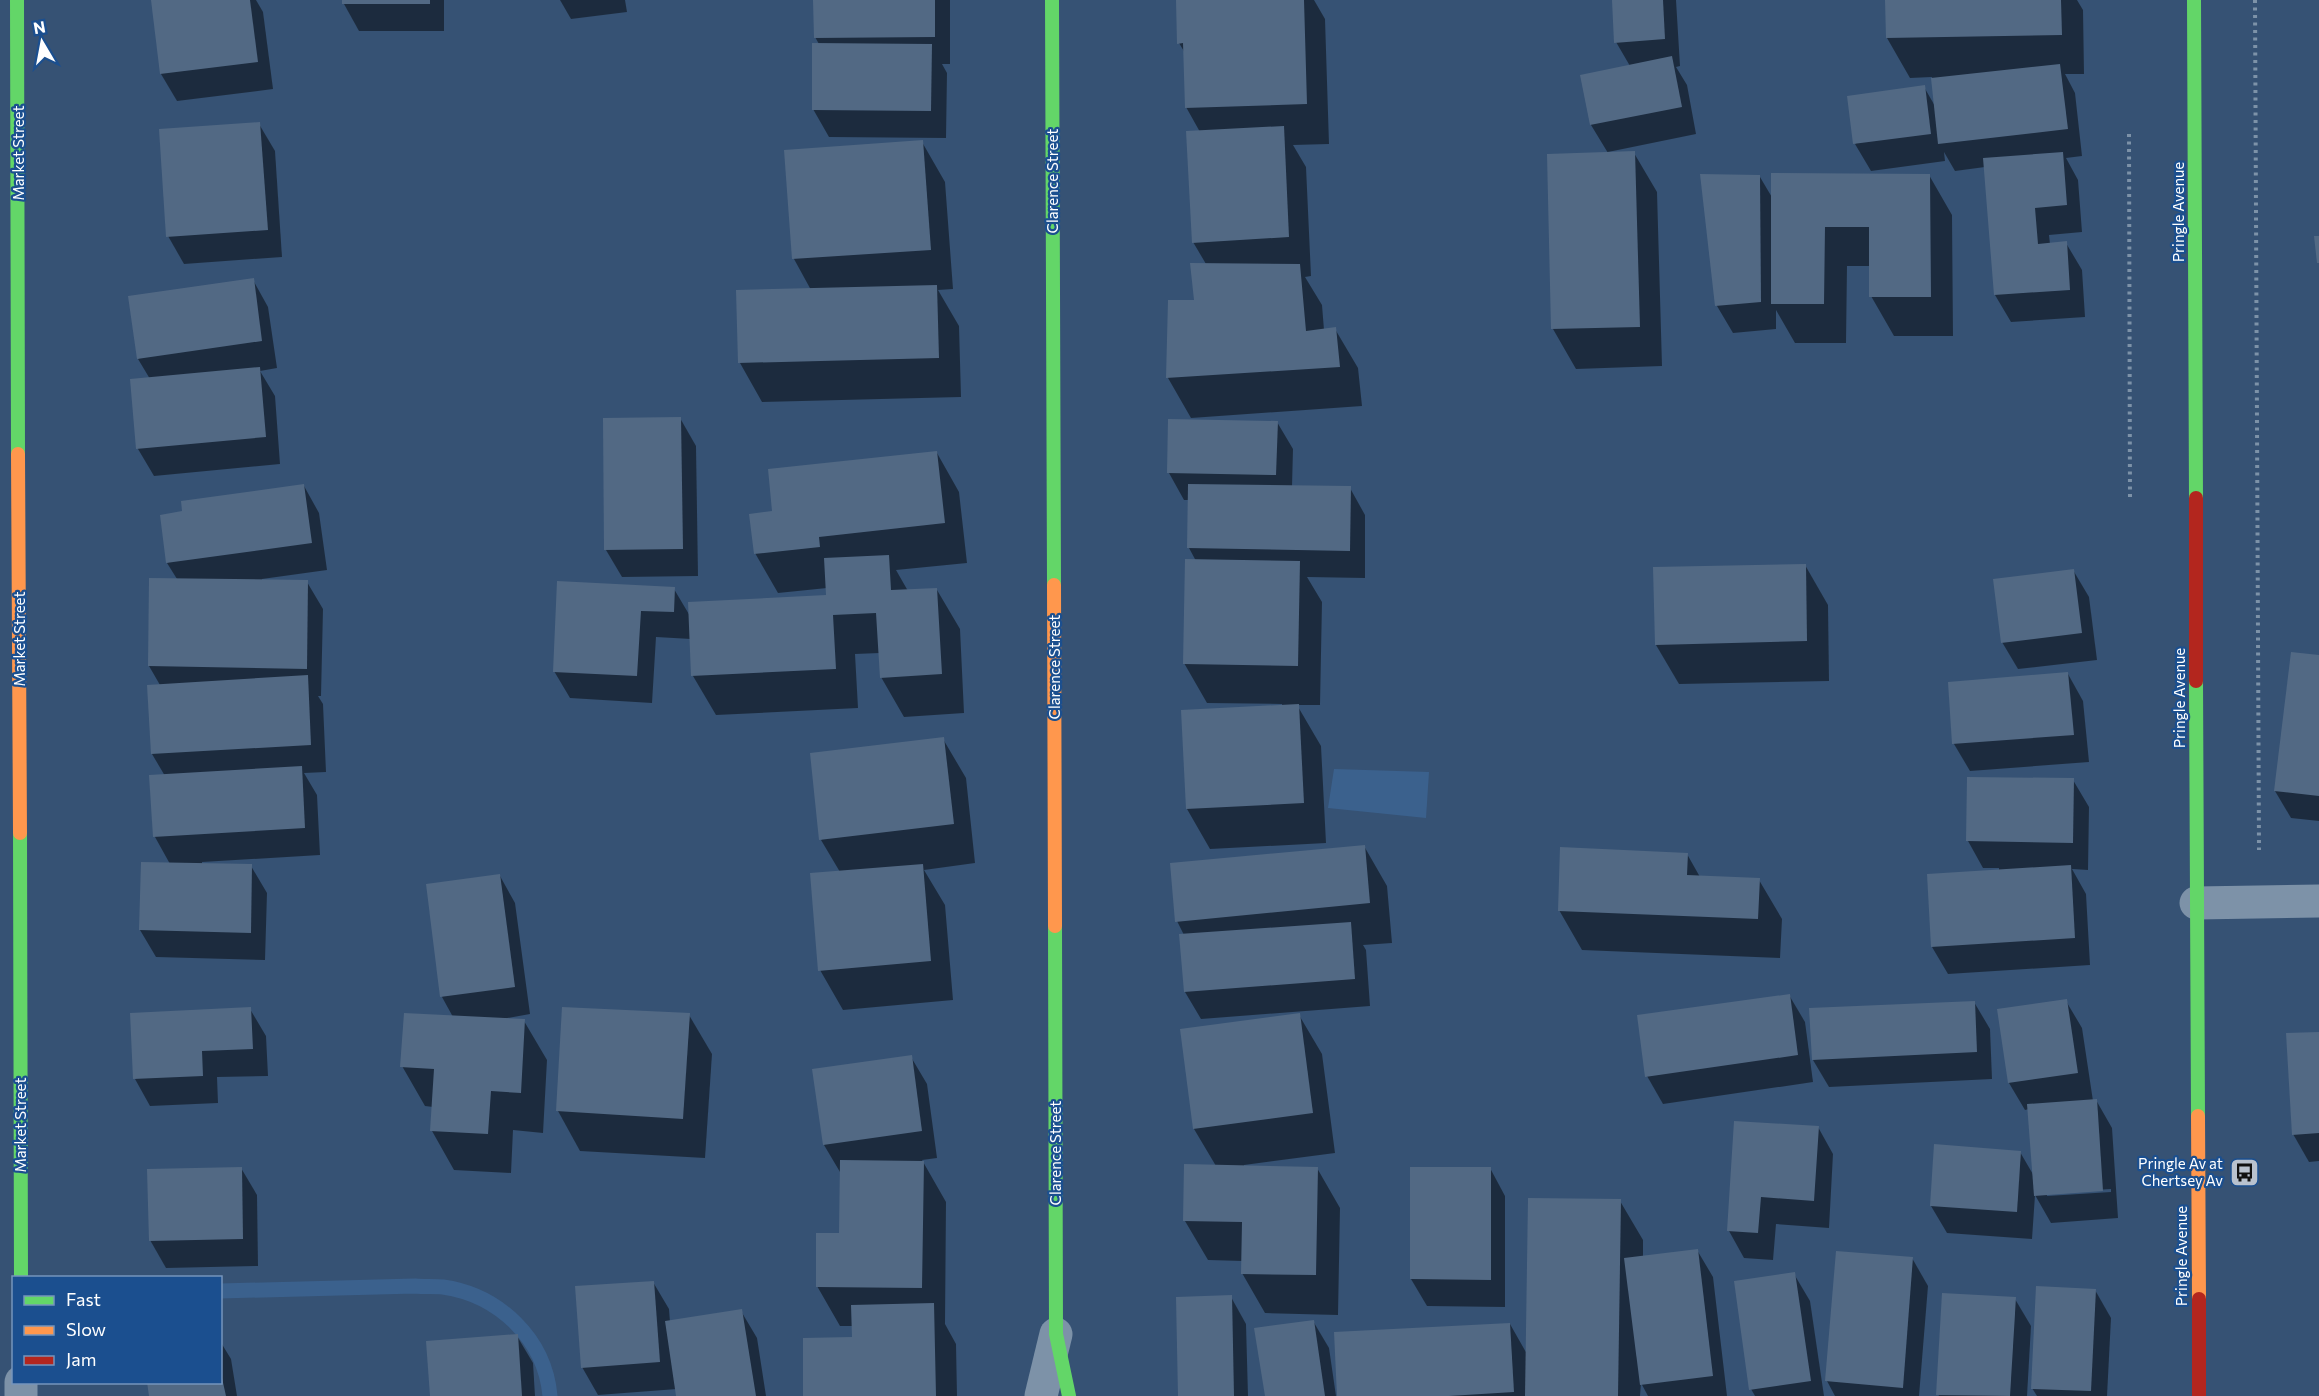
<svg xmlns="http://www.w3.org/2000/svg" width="2319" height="1396" font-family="Commissioner,sans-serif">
<rect width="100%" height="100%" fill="#365274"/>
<path fill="#3b618d" d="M 1334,769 L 1429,772 L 1426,818 L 1328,808 Z"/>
<g fill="#0007" fill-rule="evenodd">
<path d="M 152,0 L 256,0 L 263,12 L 273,89 L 177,101 L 161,74 Z"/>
<path d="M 344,0 L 444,0 L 444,31 L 359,31 L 344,4 Z"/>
<path d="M 560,0 L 625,0 L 627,12 L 571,19 Z"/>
<path d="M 815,0 L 950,0 L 950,64 L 942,64 L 947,73 L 946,138 L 829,137 L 813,109 L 819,44 L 815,37 Z"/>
<path d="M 1178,0 L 1314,0 L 1325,19 L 1329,144 L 1293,145 L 1306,167 L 1311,276 L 1305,277 L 1322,305 L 1324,330 L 1335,329 L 1358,368 L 1362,406 L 1191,418 L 1168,378 L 1169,301 L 1195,302 L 1206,264 L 1193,242 L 1200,132 L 1186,107 L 1185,53 L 1179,43 Z"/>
<path d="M 1614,0 L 1676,0 L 1680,66 L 1676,67 L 1687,85 L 1696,134 L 1608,152 L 1609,153 L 1634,153 L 1657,192 L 1662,366 L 1576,369 L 1553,329 L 1548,155 L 1608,153 L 1591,125 L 1582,76 L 1630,66 L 1616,42 Z"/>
<path d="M 1886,0 L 2077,0 L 2083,10 L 2084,74 L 2065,74 L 2075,93 L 2082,156 L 2066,158 L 2078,180 L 2082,232 L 2049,235 L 2050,244 L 2066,243 L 2082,270 L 2085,317 L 2011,322 L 1995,295 L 1985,167 L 1955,171 L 1944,152 L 1945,161 L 1871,171 L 1855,144 L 1924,87 L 1935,106 L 1932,77 L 1910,78 L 1887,38 Z"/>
<path d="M 259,124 L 275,151 L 282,257 L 184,264 L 168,236 Z"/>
<path d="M 922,142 L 945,182 L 953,289 L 938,290 L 959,326 L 961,397 L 762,402 L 740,363 L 811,290 L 794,259 L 786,151 Z"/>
<path d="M 1701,175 L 1760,177 L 1773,199 L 1929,175 L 1952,215 L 1953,336 L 1894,336 L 1871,296 L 1871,266 L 1847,266 L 1846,343 L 1795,343 L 1776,310 L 1776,329 L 1733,333 L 1717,306 Z"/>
<path d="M 253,280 L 268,307 L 277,368 L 260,371 L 275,396 L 280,464 L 154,476 L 138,449 L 132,381 L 150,379 L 138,359 Z"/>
<path d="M 680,418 L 696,446 L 698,576 L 622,577 L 606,550 Z"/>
<path d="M 1277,422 L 1293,449 L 1292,487 L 1350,488 L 1365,515 L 1365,578 L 1307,577 L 1322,602 L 1320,705 L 1297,705 L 1321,746 L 1326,843 L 1210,849 L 1187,809 L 1182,712 L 1282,707 L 1282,704 L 1207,703 L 1184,663 L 1196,561 L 1189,548 L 1190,500 L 1184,500 L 1169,473 Z"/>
<path d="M 937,453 L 959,492 L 967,563 L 896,570 L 908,591 L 937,590 L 960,629 L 964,713 L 904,717 L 881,677 L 880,653 L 855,654 L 858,708 L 716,715 L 693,676 L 691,639 L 656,637 L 652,703 L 570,698 L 554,671 L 559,582 L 674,589 L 690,616 L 827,597 L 827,588 L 778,593 L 755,553 L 774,512 Z"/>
<path d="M 304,486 L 319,513 L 327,570 L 262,579 L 262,581 L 307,582 L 323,609 L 321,696 L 318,696 L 323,704 L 326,772 L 304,773 L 317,795 L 320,855 L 202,862 L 202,864 L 251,866 L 267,893 L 265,960 L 156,957 L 140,930 L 142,863 L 170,864 L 155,837 L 165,776 L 152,754 L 160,685 L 149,666 L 177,579 L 167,563 Z"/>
<path d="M 1805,565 L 1828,605 L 1829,681 L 1679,684 L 1656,645 Z"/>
<path d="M 2073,570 L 2089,597 L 2097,660 L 2018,669 L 2002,642 Z"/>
<path d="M 2319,656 L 2319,821 L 2291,818 L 2275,791 Z"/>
<path d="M 2068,674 L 2083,701 L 2089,762 L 1970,771 L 1954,744 L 1949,683 Z"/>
<path d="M 943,739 L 966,778 L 975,863 L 924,870 L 945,905 L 953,1000 L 843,1010 L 820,970 L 840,872 L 821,840 Z"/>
<path d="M 2073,780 L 2089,807 L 2088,870 L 2072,869 L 2086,894 L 2090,965 L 1948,974 L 1932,947 L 1999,871 L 1999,868 L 1983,868 L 1968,841 Z"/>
<path d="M 1364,846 L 1387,886 L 1392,943 L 1363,945 L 1366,950 L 1370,1006 L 1201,1019 L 1185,992 L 1184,935 L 1177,921 Z"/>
<path d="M 1687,854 L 1700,877 L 1759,880 L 1782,919 L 1780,958 L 1582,950 L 1559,910 Z"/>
<path d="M 500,876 L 515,903 L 530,1014 L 502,1019 L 524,1021 L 547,1060 L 543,1133 L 513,1130 L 511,1173 L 454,1170 L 432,1131 L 433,1107 L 425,1106 L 402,1066 L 453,1017 L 442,997 Z"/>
<path d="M 1789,995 L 1805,1022 L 1813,1082 L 1663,1104 L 1647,1076 Z"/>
<path d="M 2066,1001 L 2082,1028 L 2093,1101 L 2096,1100 L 2112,1128 L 2118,1218 L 2051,1223 L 2035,1195 L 2032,1239 L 1947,1233 L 1931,1206 L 2020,1152 L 2034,1176 L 2029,1109 L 2025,1110 L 2009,1083 ZM 2111,1189 L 2111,1192 L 2047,1196 L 2047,1193 Z"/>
<path d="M 1974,1002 L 1990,1029 L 1992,1079 L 1829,1087 L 1813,1060 Z"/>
<path d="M 250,1009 L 266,1036 L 268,1076 L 217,1077 L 218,1103 L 150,1106 L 135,1079 Z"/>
<path d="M 689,1015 L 712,1054 L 705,1158 L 580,1151 L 558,1111 Z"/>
<path d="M 1299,1015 L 1322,1054 L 1335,1153 L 1244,1165 L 1244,1167 L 1317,1168 L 1340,1208 L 1338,1315 L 1265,1313 L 1242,1273 L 1243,1261 L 1208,1260 L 1185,1221 L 1216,1166 L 1194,1129 L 1181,1030 Z"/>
<path d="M 2319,1033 L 2319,1161 L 2309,1162 L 2293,1134 Z"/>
<path d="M 911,1057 L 927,1084 L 937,1158 L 922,1160 L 946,1202 L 945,1324 L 956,1344 L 957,1396 L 805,1396 L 853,1338 L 853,1326 L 840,1326 L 817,1286 L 841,1235 L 840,1172 L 824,1145 Z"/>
<path d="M 1818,1127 L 1833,1154 L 1829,1228 L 1776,1224 L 1773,1260 L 1744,1258 L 1729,1231 Z"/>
<path d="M 241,1168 L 257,1195 L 258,1266 L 166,1268 L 150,1240 Z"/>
<path d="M 1490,1168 L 1505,1196 L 1505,1307 L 1427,1306 L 1411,1279 L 1412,1169 Z"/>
<path d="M 1620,1201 L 1643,1240 L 1643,1257 L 1697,1250 L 1713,1277 L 1727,1396 L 1648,1396 L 1641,1383 L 1640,1396 L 1339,1396 L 1510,1324 L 1527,1354 Z"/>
<path d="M 1912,1258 L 1928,1286 L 1919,1396 L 1835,1396 L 1827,1381 Z"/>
<path d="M 1794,1274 L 1810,1301 L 1824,1396 L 1755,1396 L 1751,1389 Z"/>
<path d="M 653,1282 L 669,1309 L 670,1322 L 741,1311 L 757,1338 L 766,1396 L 678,1396 L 677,1389 L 598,1395 L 582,1367 Z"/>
<path d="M 2095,1290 L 2111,1318 L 2107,1396 L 2037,1396 L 2032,1388 Z"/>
<path d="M 1231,1297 L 1246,1324 L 1248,1396 L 1179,1396 Z"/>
<path d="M 2015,1299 L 2031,1326 L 2027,1396 L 1939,1396 L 1938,1394 Z"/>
<path d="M 1313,1321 L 1329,1348 L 1336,1396 L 1266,1396 Z"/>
<path d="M 517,1336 L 533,1363 L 535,1396 L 431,1396 Z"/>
<path d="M 220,1341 L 231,1359 L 237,1396 L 150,1396 L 220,1382 Z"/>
</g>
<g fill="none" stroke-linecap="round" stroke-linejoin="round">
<path stroke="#3b618d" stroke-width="15" d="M 220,1291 L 415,1286 C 424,1287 434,1286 443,1287 C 499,1295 545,1339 550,1396"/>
</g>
<g fill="#526984">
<path d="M 151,0 L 250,0 L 258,62 L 160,74 Z"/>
<rect x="342" y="0" width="88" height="4"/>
<path d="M 813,0 L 935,0 L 935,37 L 814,38 Z"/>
<path d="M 1176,0 L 1304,0 L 1307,104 L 1185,108 L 1183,43 L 1177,44 Z"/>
<path d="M 1612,0 L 1663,0 L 1665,39 L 1614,43 Z"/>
<path d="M 1885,0 L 2061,0 L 2062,35 L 1886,38 Z"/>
<path d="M 812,43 L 932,44 L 931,111 L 812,110 Z"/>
<path d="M 1672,56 L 1682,107 L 1590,125 L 1580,75 Z"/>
<path d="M 2060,64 L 2068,129 L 1938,144 L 1931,78 Z"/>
<path d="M 1925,85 L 1931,134 L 1853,144 L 1847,96 Z"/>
<path d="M 260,122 L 268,230 L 166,237 L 159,129 Z"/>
<path d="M 1284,126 L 1289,237 L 1192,243 L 1186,131 Z"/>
<path d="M 923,140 L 931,250 L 792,259 L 784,150 Z"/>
<path d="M 1635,151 L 1640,327 L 1551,329 L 1547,154 Z"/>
<path d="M 2063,152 L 2067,205 L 2035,208 L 2038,244 L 2067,241 L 2070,290 L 1994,295 L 1983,158 Z"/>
<path d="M 1771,173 L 1930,174 L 1931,297 L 1869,297 L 1869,227 L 1825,227 L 1824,304 L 1771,304 Z"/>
<path d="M 1700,174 L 1760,175 L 1761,302 L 1715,306 Z"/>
<path d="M 2314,236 L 2319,236 L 2319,263 L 2317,263 Z"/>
<path d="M 1190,263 L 1300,264 L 1306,331 L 1336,327 L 1340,367 L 1166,378 L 1168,300 L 1194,300 Z"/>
<path d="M 254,278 L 262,341 L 137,359 L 128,296 Z"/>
<path d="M 937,285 L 939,358 L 738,363 L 736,290 Z"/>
<path d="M 260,367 L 266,437 L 136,449 L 130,379 Z"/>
<path d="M 681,417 L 683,549 L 604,550 L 603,418 Z"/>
<path d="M 1168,419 L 1278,421 L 1276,475 L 1167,473 Z"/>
<path d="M 937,451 L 945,523 L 819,537 L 820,547 L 754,554 L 749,514 L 772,511 L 768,469 Z"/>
<path d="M 304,484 L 312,543 L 166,563 L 160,515 L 182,511 L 181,501 Z"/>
<path d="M 1188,484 L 1351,486 L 1350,551 L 1187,548 Z"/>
<path d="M 889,555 L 891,590 L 937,588 L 942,674 L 880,678 L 876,613 L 833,615 L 836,669 L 691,676 L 688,602 L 826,595 L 824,558 Z"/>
<path d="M 1185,559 L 1300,561 L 1298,666 L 1183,664 Z"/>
<path d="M 1806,564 L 1807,641 L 1655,645 L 1653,567 Z"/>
<path d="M 2074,569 L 2082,633 L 2001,643 L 1993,579 Z"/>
<path d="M 149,578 L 308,580 L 307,669 L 148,666 Z"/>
<path d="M 557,581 L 675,587 L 674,612 L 641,611 L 637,676 L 553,672 Z"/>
<path d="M 2291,652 L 2319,655 L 2319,796 L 2274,791 Z"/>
<path d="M 2068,672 L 2074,735 L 1952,744 L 1948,682 Z"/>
<path d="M 308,675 L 311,745 L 151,754 L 147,685 Z"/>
<path d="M 1299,704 L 1304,803 L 1186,809 L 1181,710 Z"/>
<path d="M 944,737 L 954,824 L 819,840 L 810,753 Z"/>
<path d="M 302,766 L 305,828 L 153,837 L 149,775 Z"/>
<path d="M 1967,777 L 2074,778 L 2073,843 L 1966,841 Z"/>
<path d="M 1365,845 L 1370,903 L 1175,922 L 1170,863 Z"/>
<path d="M 1560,847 L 1688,853 L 1687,875 L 1760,878 L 1758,919 L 1558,911 Z"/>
<path d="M 141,862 L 252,864 L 251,933 L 139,930 Z"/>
<path d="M 923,864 L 931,961 L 818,971 L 810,873 Z"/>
<path d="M 2071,865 L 2075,938 L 1931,947 L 1927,874 Z"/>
<path d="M 500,874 L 515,987 L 440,997 L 426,884 Z"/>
<path d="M 1351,922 L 1355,979 L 1184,992 L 1179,934 Z"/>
<path d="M 1790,994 L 1798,1055 L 1645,1077 L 1637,1015 Z"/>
<path d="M 2067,999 L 2078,1073 L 2008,1083 L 1997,1009 Z"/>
<path d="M 1975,1001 L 1977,1052 L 1812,1060 L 1809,1008 Z"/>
<path d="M 251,1007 L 253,1049 L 202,1051 L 203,1076 L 133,1079 L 130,1013 Z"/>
<path d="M 562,1007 L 690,1013 L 683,1119 L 556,1111 Z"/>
<path d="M 404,1013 L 525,1019 L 521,1093 L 491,1091 L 488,1134 L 430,1131 L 434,1069 L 400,1067 Z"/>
<path d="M 1300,1013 L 1313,1113 L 1193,1129 L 1180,1029 Z"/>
<path d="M 2319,1032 L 2319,1133 L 2292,1135 L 2286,1033 Z"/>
<path d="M 912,1055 L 922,1131 L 823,1145 L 812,1069 Z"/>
<path d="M 2097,1099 L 2103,1191 L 2034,1196 L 2027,1104 Z"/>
<path d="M 1734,1121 L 1819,1126 L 1814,1201 L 1761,1197 L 1758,1233 L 1727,1231 Z"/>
<path d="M 1934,1144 L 2021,1151 L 2017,1212 L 1930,1206 Z"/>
<path d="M 840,1160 L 924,1161 L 922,1288 L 816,1287 L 816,1233 L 839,1233 Z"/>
<path d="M 1184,1164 L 1318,1167 L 1316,1275 L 1241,1274 L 1242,1222 L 1183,1221 Z"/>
<path d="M 242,1167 L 243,1239 L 149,1241 L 147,1169 Z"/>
<path d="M 1410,1167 L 1491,1167 L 1491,1280 L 1410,1279 Z"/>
<path d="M 1528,1198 L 1621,1199 L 1618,1396 L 1525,1396 Z"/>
<path d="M 1698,1249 L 1713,1376 L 1640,1385 L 1624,1258 Z"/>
<path d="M 1836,1251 L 1913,1257 L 1903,1388 L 1825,1381 Z"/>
<path d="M 1795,1272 L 1811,1381 L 1749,1390 L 1734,1281 Z"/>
<path d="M 654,1281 L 660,1362 L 581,1368 L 575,1286 Z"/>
<path d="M 2036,1286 L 2096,1289 L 2091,1391 L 2031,1389 Z"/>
<path d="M 1942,1293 L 2016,1297 L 2010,1396 L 1936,1395 Z"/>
<path d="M 1232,1295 L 1234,1396 L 1178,1396 L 1176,1297 Z"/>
<path d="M 934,1303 L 936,1396 L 803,1396 L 803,1338 L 852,1337 L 851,1305 Z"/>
<path d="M 742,1309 L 756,1396 L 676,1396 L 665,1321 Z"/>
<path d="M 1314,1320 L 1325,1396 L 1265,1396 L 1254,1328 Z"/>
<path d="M 1510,1323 L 1514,1392 L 1449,1396 L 1337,1396 L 1334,1332 Z"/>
<path d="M 518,1334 L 522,1396 L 430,1396 L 426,1341 Z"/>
<path d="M 220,1369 L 226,1396 L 149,1396 L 147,1382 L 220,1382 Z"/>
</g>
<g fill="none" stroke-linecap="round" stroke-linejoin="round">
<g stroke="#7d92a8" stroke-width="4" stroke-dasharray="3 4.5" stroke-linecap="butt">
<path d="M 2255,0 L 2259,850"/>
<path d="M 2129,134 L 2130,501"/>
</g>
<g stroke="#7d92a8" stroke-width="33">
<path d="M 2196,903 L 2319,901"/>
<path d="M 21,1382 L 21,1396"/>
<path d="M 1041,1396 L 1056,1334"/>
</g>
<g stroke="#63d668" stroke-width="14">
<path d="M 17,0 L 18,454"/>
<path d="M 1052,0 L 1054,585"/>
<path d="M 2194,0 L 2196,498"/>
<path d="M 2196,681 L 2198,1116"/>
<path d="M 20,833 L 21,1278"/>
<path d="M 1055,926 L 1056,1334 L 1069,1396"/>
</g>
<g stroke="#ff974d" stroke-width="14">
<path d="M 18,454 L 20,833"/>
<path d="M 1054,585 L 1055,926"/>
<path d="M 2198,1116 L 2199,1299"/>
</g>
<g stroke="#b3261e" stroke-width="14">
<path d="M 2196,498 L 2196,681"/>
<path d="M 2199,1299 L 2199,1396"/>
</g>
</g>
<defs>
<symbol id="bus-square" viewBox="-11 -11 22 22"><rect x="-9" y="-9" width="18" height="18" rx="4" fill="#b9c2ce" stroke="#1b4f8f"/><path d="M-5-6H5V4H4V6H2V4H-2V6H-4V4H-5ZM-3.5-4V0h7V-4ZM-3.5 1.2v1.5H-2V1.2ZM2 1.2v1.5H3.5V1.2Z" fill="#111"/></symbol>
</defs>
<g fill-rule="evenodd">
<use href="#bus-square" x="2228" y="1156" width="33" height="33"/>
</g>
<g text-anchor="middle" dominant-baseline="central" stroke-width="4.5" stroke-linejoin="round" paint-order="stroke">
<g font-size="15" fill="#fff" stroke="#1b4f8f">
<text transform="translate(18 153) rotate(-90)">Market Street</text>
<text transform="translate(1052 181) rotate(-90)">Clarence Street</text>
<text transform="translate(2178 212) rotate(-90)">Pringle Avenue</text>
<text transform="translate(19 639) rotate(-90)">Market Street</text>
<text transform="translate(1054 667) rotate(-90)">Clarence Street</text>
<text transform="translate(2179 698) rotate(-90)">Pringle Avenue</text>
<text transform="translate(20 1125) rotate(-90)">Market Street</text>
<text transform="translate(1055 1153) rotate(-90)">Clarence Street</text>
<text transform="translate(2181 1256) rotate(-90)">Pringle Avenue</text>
</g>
<g font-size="15" fill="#fff" stroke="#1b4f8f" text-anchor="end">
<text x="2223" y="1163">Pringle Av at<tspan x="2223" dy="17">Chertsey Av</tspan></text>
</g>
</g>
<rect x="12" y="1276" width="210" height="108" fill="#1b4f8f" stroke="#7695bc" stroke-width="1.5"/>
<rect x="24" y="1296" width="30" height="9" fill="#63d668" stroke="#7695bc" stroke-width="1.5"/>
<text x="66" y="1306" font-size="18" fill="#ffffff">Fast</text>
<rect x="24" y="1326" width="30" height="9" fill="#ff974d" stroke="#7695bc" stroke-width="1.5"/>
<text x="66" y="1336" font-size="18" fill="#ffffff">Slow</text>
<rect x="24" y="1356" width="30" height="9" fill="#b3261e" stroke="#7695bc" stroke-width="1.5"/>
<text x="66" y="1366" font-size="18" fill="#ffffff">Jam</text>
<g transform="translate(42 42) rotate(350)" stroke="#1b4f8f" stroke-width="4.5" paint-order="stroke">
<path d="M0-4.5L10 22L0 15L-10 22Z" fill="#ffffff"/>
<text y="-9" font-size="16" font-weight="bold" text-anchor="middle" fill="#ffffff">N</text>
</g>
</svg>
